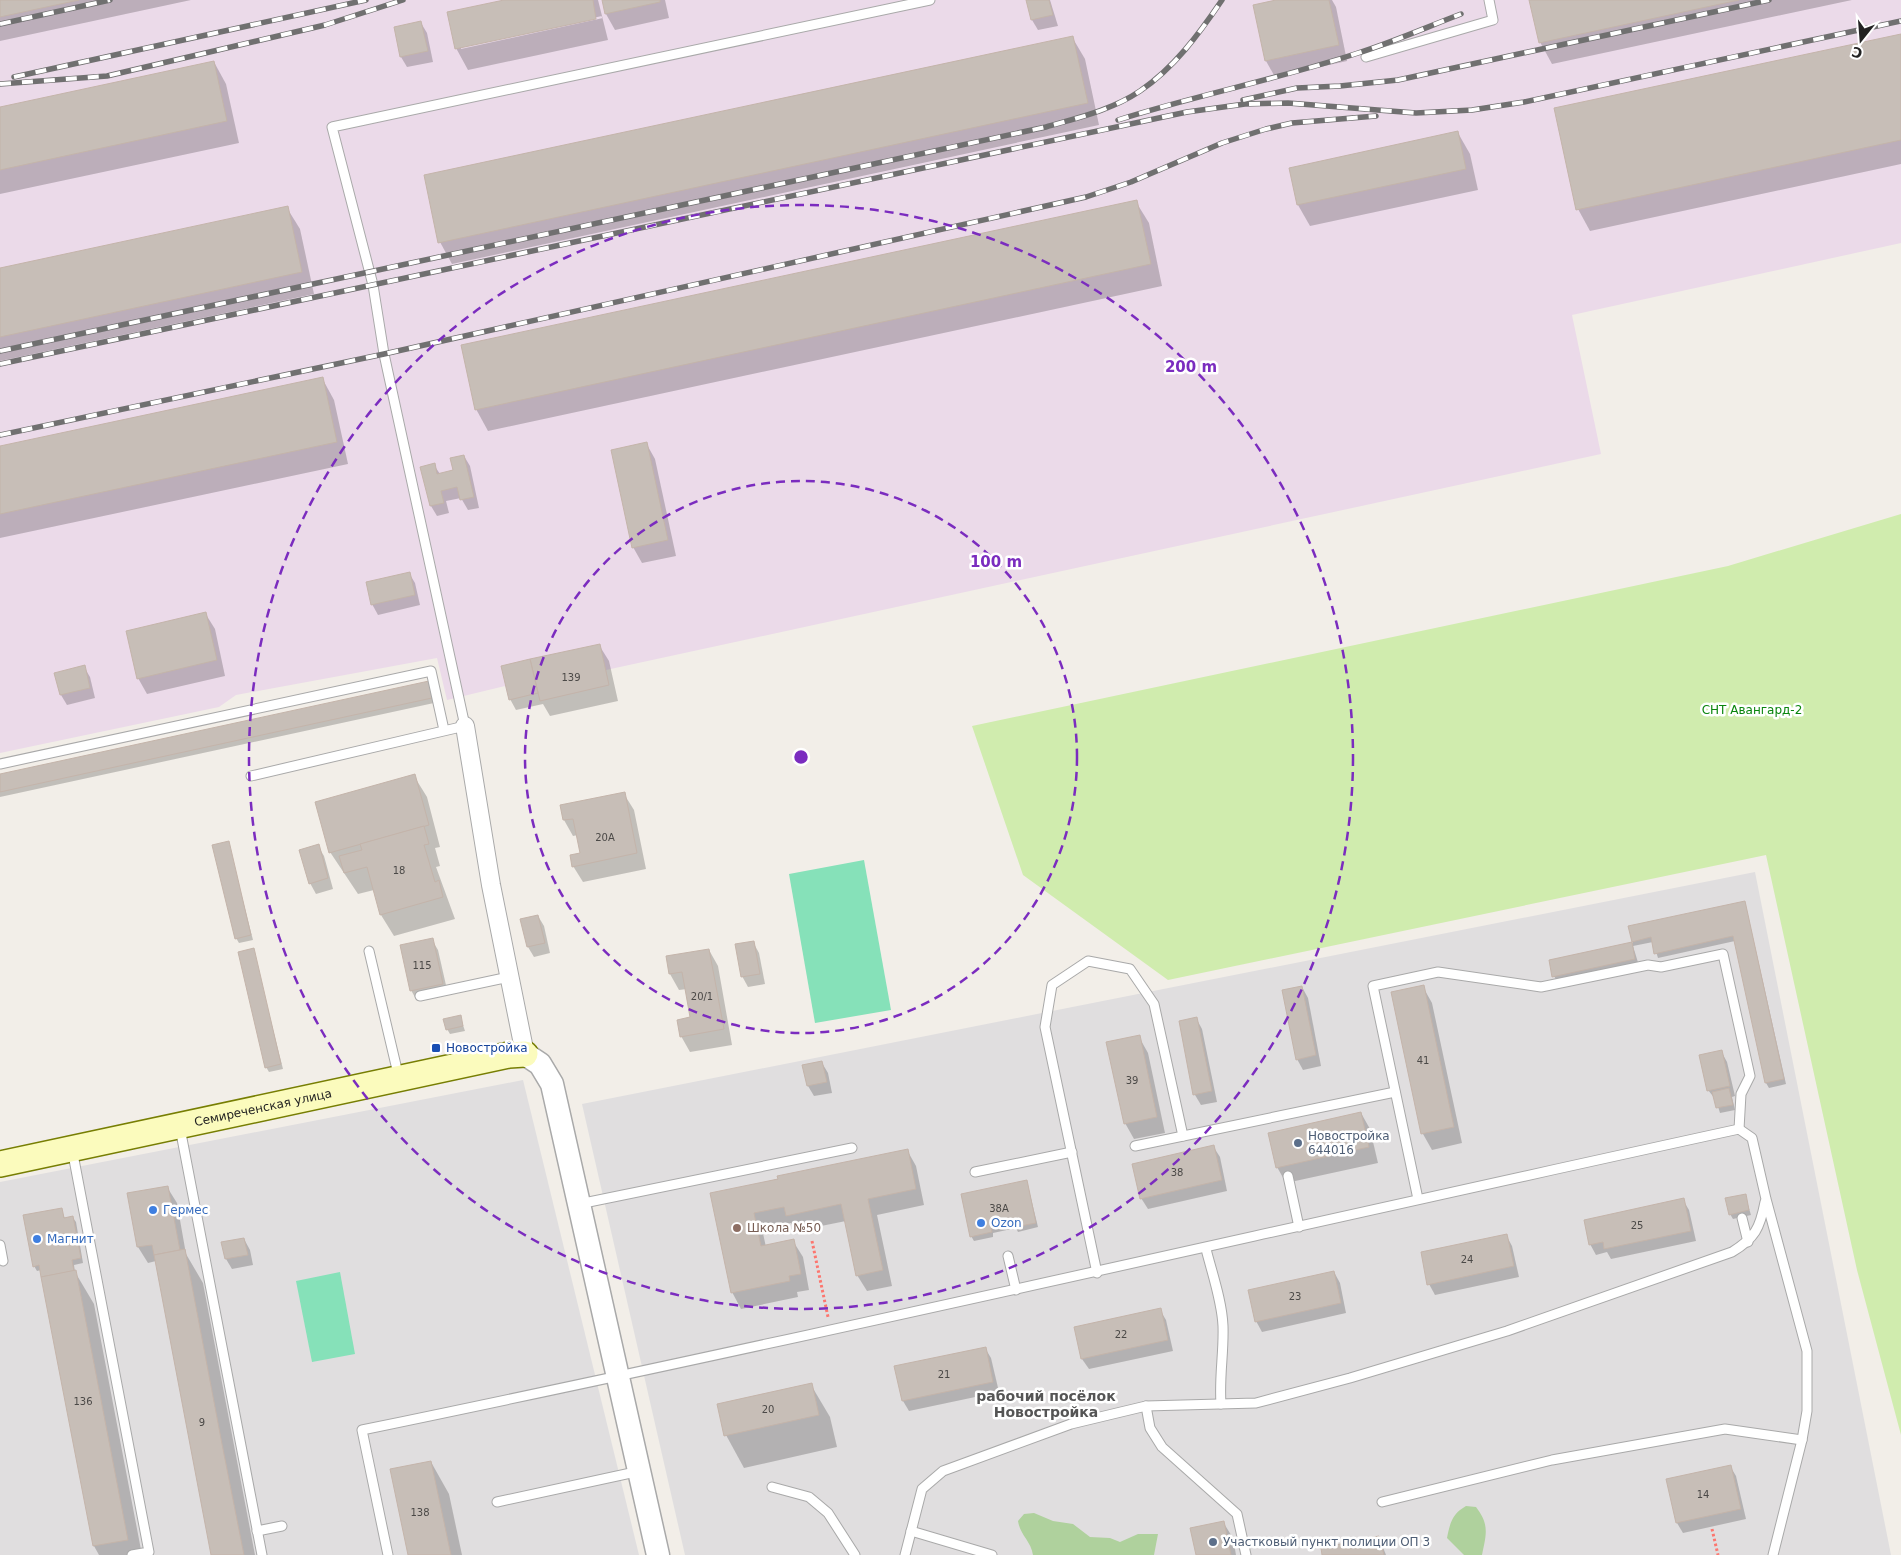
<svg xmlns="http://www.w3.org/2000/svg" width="1901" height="1555" font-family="'DejaVu Sans',sans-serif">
<rect width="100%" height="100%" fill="#f2eee8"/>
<g fill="#e0dedf">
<path d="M 1755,872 L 1891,1555 L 685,1555 L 582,1104 Z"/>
<path d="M 523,1080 L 639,1555 L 0,1555 L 0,1182 Z"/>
</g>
<path fill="#ebdae9" d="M 0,0 L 1901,0 L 1901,243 L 1572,315 L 1601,454 L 606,670 L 609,685 L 540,701 L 538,693 L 509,700 L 505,686 L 447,700 L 437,658 L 236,695 L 219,707 L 0,753 Z"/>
<path fill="#d0ecae" d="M 1901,514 L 1901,1435 L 1857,1270 L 1766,855 L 1168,980 L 1023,875 L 972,726 L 1728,566 Z"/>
<g fill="#afd19d">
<path d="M 1466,1506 L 1476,1507 C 1490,1525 1486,1535 1482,1555 L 1464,1555 L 1447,1538 C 1450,1523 1452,1514 1466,1506 Z"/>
<path d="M 1034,1513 L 1053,1521 L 1073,1524 L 1090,1537 L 1110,1538 L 1120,1542 L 1138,1534 L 1158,1534 L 1154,1555 L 1033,1555 C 1031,1541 1020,1535 1018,1521 L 1024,1514 Z"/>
</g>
<g fill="#86e1b9">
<path d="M 864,860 L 891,1010 L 815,1023 L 789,874 Z"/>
<path d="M 340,1272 L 355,1354 L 312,1362 L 296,1281 Z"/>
</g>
<g fill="#0003" fill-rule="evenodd">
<path d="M 0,0 L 191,0 L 0,41 Z"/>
<path d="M 510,0 L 598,0 L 608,40 L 468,70 L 456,48 ZM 602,16 L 603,18 L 461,49 L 461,46 Z"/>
<path d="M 603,0 L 665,0 L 669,18 L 615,30 L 606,14 Z"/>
<path d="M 1028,0 L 1050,0 L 1058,26 L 1038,30 L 1032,20 Z"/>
<path d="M 1282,0 L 1332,0 L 1336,7 L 1347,61 L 1275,77 L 1266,61 Z"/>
<path d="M 1531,0 L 1852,0 L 1552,64 L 1540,42 Z"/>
<path d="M 421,23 L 427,33 L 433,62 L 407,67 L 401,57 Z"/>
<path d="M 1901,36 L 1901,164 L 1590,231 L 1578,209 Z"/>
<path d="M 1072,37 L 1085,59 L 1099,125 L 452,264 L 440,242 Z"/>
<path d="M 214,62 L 226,84 L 239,143 L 0,194 L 0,108 Z"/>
<path d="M 1458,133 L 1470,154 L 1478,190 L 1310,226 L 1298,205 L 1290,169 Z"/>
<path d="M 1136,202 L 1149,223 L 1162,286 L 488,431 L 476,409 Z"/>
<path d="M 287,208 L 300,229 L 314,294 L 0,361 L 0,269 Z"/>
<path d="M 322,378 L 334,400 L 348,464 L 0,538 L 0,447 Z"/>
<path d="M 646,443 L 655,459 L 676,556 L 642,563 L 633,547 Z"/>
<path d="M 464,456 L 470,466 L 479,508 L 468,510 L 461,498 L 446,501 L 449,513 L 437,516 L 431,506 L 422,468 L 434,465 L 440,474 L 455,471 Z"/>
<path d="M 409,573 L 415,583 L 420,605 L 378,615 L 372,604 Z"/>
<path d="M 205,613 L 215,629 L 225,676 L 147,694 L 138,678 Z"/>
<path d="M 599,645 L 609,661 L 618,701 L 550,716 L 543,704 L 516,710 L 510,699 L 502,667 Z"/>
<path d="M 84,667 L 90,677 L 95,698 L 67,705 L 61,695 Z"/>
<path d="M 431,687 L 434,703 L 0,797 L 0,775 Z"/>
<path d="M 414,776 L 427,797 L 440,847 L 435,848 L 440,866 L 436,867 L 455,919 L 394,936 L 381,915 L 374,890 L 358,894 L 330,852 Z"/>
<path d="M 624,794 L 634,810 L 646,869 L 583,882 L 573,866 L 581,854 L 578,835 L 573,836 L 564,820 L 561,806 Z"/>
<path d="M 228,842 L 253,940 L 239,943 L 236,938 Z"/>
<path d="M 318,846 L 324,856 L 333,889 L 316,894 L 310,883 Z"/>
<path d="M 1745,902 L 1786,1084 L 1769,1088 L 1766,1083 L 1735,941 L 1658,958 L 1653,942 L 1633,946 L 1640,969 L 1560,987 L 1554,976 L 1550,960 L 1633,943 L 1630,927 Z"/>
<path d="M 538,916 L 544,926 L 550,953 L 534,957 L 528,947 Z"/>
<path d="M 432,940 L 438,950 L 448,994 L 417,1001 L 411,990 Z"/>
<path d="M 753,942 L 759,953 L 765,984 L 748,987 L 742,976 Z"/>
<path d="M 253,950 L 283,1069 L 269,1072 L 266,1067 Z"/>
<path d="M 709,950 L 718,966 L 732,1045 L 690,1052 L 681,1036 L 692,1018 L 687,989 L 679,990 L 670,974 L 667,957 Z"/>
<path d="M 1302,987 L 1308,998 L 1321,1066 L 1303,1070 L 1297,1059 Z"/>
<path d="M 1423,987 L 1432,1003 L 1462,1143 L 1432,1150 L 1423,1134 L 1393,993 Z"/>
<path d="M 460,1016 L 465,1031 L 450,1034 L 447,1029 Z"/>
<path d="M 1196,1018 L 1202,1029 L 1217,1102 L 1201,1105 L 1195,1095 Z"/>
<path d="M 1139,1037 L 1148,1053 L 1165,1133 L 1134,1139 L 1125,1123 Z"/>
<path d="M 1721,1051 L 1727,1062 L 1735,1096 L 1732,1097 L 1735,1110 L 1720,1113 L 1716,1100 L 1708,1090 Z"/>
<path d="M 822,1063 L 828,1073 L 832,1093 L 814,1096 L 808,1086 L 804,1066 Z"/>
<path d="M 1361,1113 L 1370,1129 L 1378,1163 L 1286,1183 L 1277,1167 Z"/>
<path d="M 1213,1146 L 1220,1157 L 1227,1191 L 1148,1209 L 1141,1198 Z"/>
<path d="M 907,1150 L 916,1166 L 924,1205 L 877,1215 L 892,1286 L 867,1291 L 857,1275 L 846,1221 L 796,1231 L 791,1223 L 762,1229 L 766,1247 L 793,1241 L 803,1257 L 809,1290 L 797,1292 L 798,1297 L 741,1309 L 732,1292 L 711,1194 Z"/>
<path d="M 1027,1182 L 1038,1227 L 1018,1232 L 1016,1228 L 993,1233 L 993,1237 L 974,1241 L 971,1236 Z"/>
<path d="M 167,1187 L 177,1203 L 186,1254 L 203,1283 L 255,1555 L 212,1555 L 156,1261 L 148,1263 L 138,1247 L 128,1194 Z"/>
<path d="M 1745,1195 L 1751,1215 L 1733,1219 L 1730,1214 Z"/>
<path d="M 1683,1200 L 1689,1210 L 1696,1241 L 1611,1259 L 1607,1252 L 1596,1255 L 1590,1244 Z"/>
<path d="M 61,1209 L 65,1219 L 73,1218 L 76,1222 L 83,1263 L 74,1265 L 75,1272 L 94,1304 L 142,1555 L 99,1555 L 94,1546 L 41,1270 L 37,1271 L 34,1266 Z"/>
<path d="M 1506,1235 L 1512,1246 L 1519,1277 L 1435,1295 L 1429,1284 Z"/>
<path d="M 244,1239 L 250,1250 L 253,1265 L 232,1269 L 226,1259 Z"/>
<path d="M 1334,1272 L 1340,1283 L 1346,1313 L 1262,1332 L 1256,1321 Z"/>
<path d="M 1160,1310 L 1166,1320 L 1173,1351 L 1089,1369 L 1082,1359 Z"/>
<path d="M 985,1348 L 991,1358 L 999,1392 L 909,1411 L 903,1401 L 895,1367 Z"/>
<path d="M 811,1385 L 830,1417 L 837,1447 L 744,1468 L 726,1435 Z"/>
<path d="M 431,1462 L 449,1494 L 462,1555 L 409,1555 Z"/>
<path d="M 1730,1466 L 1736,1476 L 1746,1519 L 1683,1533 L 1677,1523 Z"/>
<path d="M 1223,1522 L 1233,1538 L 1236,1555 L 1197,1555 Z"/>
<path d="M 1379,1537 L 1386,1555 L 1323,1555 Z"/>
</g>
<g fill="#c7beb7" stroke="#c4b4aa">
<path d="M 0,0 L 79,0 L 0,17 Z"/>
<path d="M 504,0 L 593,0 L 596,19 L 455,49 L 447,12 Z"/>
<path d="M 602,0 L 660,0 L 660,2 L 605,14 Z"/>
<path d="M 1026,0 L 1049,0 L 1053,15 L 1031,20 Z"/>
<path d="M 1276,0 L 1329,0 L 1339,45 L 1265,61 L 1253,5 Z"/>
<path d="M 1529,0 L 1739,0 L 1539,43 Z"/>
<path d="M 421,21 L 428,51 L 400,57 L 394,27 Z"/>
<path d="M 1901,34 L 1901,140 L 1576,210 L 1554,108 Z"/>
<path d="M 1073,36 L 1088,103 L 438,243 L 424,175 Z"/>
<path d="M 214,61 L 227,121 L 0,170 L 0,107 Z"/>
<path d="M 1458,131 L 1466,169 L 1297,205 L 1289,168 Z"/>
<path d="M 1137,200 L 1151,264 L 475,410 L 461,345 Z"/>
<path d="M 288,206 L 302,272 L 0,337 L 0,268 Z"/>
<path d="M 323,377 L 337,442 L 0,514 L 0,446 Z"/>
<path d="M 647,442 L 668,540 L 632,548 L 611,450 Z"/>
<path d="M 464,455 L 474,497 L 460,500 L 457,487 L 441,491 L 444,503 L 430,506 L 420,467 L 435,463 L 437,474 L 453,470 L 450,458 Z"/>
<path d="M 410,572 L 415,595 L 371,605 L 366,582 Z"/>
<path d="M 206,612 L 217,660 L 137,679 L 126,631 Z"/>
<path d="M 600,644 L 609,685 L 540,701 L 530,659 Z"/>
<path d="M 530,659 L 538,693 L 509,700 L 501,666 Z"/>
<path d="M 85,665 L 90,688 L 60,695 L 54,673 Z"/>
<path d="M 429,681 L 432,698 L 0,792 L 0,774 Z"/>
<path d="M 415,774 L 429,825 L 329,853 L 315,802 Z"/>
<path d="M 625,792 L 637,853 L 572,867 L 570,855 L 580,853 L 573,819 L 563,820 L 560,805 Z"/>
<path d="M 424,826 L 429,844 L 424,845 L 435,882 L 439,880 L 443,897 L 380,915 L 367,867 L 344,873 L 339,856 L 362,850 L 360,844 Z"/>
<path d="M 229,841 L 251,935 L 235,939 L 212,845 Z"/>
<path d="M 319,844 L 328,878 L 309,884 L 299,850 Z"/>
<path d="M 1745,901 L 1784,1079 L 1765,1083 L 1733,936 L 1654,954 L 1651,937 L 1632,942 L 1628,926 Z"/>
<path d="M 538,915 L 545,943 L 527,947 L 520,919 Z"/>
<path d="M 433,938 L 443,984 L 410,991 L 400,945 Z"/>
<path d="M 754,941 L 760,974 L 741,977 L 735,944 Z"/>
<path d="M 1632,942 L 1635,959 L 1552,977 L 1549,960 Z"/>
<path d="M 254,948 L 281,1064 L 265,1068 L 238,952 Z"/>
<path d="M 709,949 L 724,1029 L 680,1037 L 677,1020 L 690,1017 L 682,972 L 669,974 L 666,956 Z"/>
<path d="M 1424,985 L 1454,1127 L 1421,1134 L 1391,992 Z"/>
<path d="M 1302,986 L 1316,1055 L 1296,1060 L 1282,990 Z"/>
<path d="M 461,1015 L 463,1026 L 446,1030 L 443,1019 Z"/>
<path d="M 1197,1017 L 1212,1091 L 1193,1095 L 1179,1021 Z"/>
<path d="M 1140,1035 L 1157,1117 L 1124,1124 L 1106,1042 Z"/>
<path d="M 1722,1050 L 1730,1086 L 1707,1091 L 1699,1055 Z"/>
<path d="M 822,1061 L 827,1082 L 807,1086 L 802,1065 Z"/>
<path d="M 1729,1088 L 1733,1105 L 1716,1108 L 1712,1092 Z"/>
<path d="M 1361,1112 L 1369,1147 L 1276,1168 L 1268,1133 Z"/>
<path d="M 1214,1145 L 1222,1180 L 1140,1199 L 1132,1164 Z"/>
<path d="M 908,1149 L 916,1189 L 868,1199 L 883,1270 L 856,1276 L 841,1204 L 786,1216 L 784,1207 L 754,1213 L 761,1246 L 794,1239 L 801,1274 L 789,1276 L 790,1281 L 731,1293 L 710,1193 L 778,1179 L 777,1176 Z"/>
<path d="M 1027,1180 L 1036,1223 L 1015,1227 L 1014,1223 L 991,1228 L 992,1232 L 970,1237 L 961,1194 Z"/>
<path d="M 168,1186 L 180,1250 L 154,1255 L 152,1245 L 137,1247 L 127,1193 Z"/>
<path d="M 1746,1194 L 1749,1210 L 1729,1215 L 1725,1198 Z"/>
<path d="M 1684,1198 L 1691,1231 L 1604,1249 L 1603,1242 L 1589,1245 L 1584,1220 Z"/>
<path d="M 62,1208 L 64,1218 L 73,1216 L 81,1258 L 72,1260 L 74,1271 L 41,1277 L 39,1265 L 33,1267 L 23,1215 Z"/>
<path d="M 1507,1234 L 1514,1266 L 1427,1285 L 1421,1252 Z"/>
<path d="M 244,1238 L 248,1255 L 225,1259 L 221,1242 Z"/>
<path d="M 185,1249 L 222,1444 L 244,1555 L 211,1555 L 154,1255 Z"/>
<path d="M 76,1270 L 128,1540 L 93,1546 L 41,1277 Z"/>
<path d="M 1334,1271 L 1341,1303 L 1255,1322 L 1248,1290 Z"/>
<path d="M 1161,1308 L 1168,1340 L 1081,1359 L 1074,1327 Z"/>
<path d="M 986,1347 L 993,1382 L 902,1401 L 894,1366 Z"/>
<path d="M 812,1383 L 819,1415 L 724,1436 L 717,1404 Z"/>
<path d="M 431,1461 L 451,1555 L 408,1555 L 390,1469 Z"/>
<path d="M 1731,1465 L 1741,1509 L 1676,1523 L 1666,1479 Z"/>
<path d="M 1224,1521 L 1231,1555 L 1196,1555 L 1190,1528 Z"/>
<path d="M 1379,1536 L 1384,1555 L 1322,1555 L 1321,1548 Z"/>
</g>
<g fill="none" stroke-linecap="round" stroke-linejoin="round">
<defs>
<g id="service">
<path d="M 1366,57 L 1493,20 L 1489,0"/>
<path d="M 0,764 L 431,671 L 444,730"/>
<path d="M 251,776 L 465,726 L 384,354 L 373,285 L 332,127 L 930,0"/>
<path d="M 369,951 L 399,1078"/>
<path d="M 420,996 L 509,977"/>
<path d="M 180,1128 L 262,1555"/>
<path d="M 1135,1146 L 1395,1092"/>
<path d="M 72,1149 L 149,1552 L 132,1555"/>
<path d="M 975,1172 L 1072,1152"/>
<path d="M 1288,1176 L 1299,1227"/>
<path d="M 1418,1199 L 1373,986 L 1438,972 L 1541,987 L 1648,965 L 1661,967 L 1723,954 L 1750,1076 L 1741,1094 L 1739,1129"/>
<path d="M 579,1204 L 852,1148"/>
<path d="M 1742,1218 L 1748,1242"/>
<path d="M 0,1245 L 3,1261"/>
<path d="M 1206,1249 C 1212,1273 1222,1301 1223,1326 C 1224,1352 1219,1377 1221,1404"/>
<path d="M 1008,1256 L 1016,1290"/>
<path d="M 1097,1273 L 1045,1027 L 1052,985 L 1088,961 L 1130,969 L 1154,1004 L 1183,1136"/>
<path d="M 1146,1406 L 1150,1428 L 1162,1447 L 1237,1514 L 1246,1555"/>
<path d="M 772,1487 L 809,1497 L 828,1513 L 855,1555"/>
<path d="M 497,1502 L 640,1471"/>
<path d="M 1382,1502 L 1552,1460 L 1725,1429 L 1802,1440"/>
<path d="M 257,1531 L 282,1526"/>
<path d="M 911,1531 L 992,1555"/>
<path d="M 388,1555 L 362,1430 C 822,1335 1280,1229 1739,1129 L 1752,1138 L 1766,1199 L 1807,1351 L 1807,1411 L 1802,1440 L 1773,1555"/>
<path d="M 905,1555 L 922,1489 L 943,1471 L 1071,1424 L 1146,1406 L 1256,1403 L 1350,1378 L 1507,1331 L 1732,1252 C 1755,1238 1760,1228 1765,1202"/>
</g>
<path id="minor" d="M 465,726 L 491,885 L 525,1054"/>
<path id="tertiary" d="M 525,1054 L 540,1064 L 552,1084 L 658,1555"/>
<g id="secondary">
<path id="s1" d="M 0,1164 L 509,1055 L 525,1054"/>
</g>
</defs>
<use href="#service" stroke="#a9a9a9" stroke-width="11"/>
<use href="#minor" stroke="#a9a9a9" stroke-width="20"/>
<use href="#tertiary" stroke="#a9a9a9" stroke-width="25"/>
<use href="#secondary" stroke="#777e03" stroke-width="28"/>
<g stroke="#fc766f" stroke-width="3" stroke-dasharray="2.5 2.5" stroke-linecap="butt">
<path d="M 812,1241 L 828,1317"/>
<path d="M 1712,1529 L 1718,1555"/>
</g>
<use href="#service" stroke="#fff" stroke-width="9"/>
<use href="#minor" stroke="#fff" stroke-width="18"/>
<use href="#tertiary" stroke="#fff" stroke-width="22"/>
<use href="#secondary" stroke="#fbfbbd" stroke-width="25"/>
<defs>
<g id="rail">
<path d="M 0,24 L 110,0"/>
<path d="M 14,77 L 366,0"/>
<path d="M 0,84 L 107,76 L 325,25 L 403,0"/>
<path d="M 1243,100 L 1297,88 L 1340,86 L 1398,80 L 1769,0"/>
<path d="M 1118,120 C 1197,95 1279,79 1358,53 C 1393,42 1427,27 1461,14"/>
<path d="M 0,351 L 1046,127 C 1077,118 1112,110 1140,91 C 1174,68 1199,34 1222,0"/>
<path d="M 0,364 L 1187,112 L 1245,104 L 1288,103 L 1416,113 L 1472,110 L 1524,102 L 1901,21"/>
<path d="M 0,435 L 384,354 L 1086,197 L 1131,182 L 1222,143 L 1266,129 L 1292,123 L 1376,116"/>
</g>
</defs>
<use href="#rail" stroke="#707070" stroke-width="5.5"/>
<use href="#rail" stroke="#fff" stroke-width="4" stroke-dasharray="11" stroke-linecap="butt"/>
</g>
<g fill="none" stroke="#7b2cbf" stroke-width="2.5" stroke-dasharray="9 6">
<circle cx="801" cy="757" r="276"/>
<circle cx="801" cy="757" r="552"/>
</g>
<rect fill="#1a4fb4" stroke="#fff" stroke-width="2" x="431" y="1043" width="10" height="10" rx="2.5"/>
<g fill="#5c6f8a" stroke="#fff" stroke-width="2">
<circle cx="1298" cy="1143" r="5"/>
<circle cx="1213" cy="1542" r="5"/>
</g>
<g fill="#3f7fe0" stroke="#fff" stroke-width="2">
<circle cx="153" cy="1210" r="5"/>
<circle cx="981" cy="1223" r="5"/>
<circle cx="37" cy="1239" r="5"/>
</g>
<circle fill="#8d6e63" stroke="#fff" stroke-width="2" cx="737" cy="1228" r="5"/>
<g text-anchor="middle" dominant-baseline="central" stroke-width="5" stroke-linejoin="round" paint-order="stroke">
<g font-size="10" fill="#4b4947">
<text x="571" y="677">139</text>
<text x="605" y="837">20А</text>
<text x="399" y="870">18</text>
<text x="422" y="965">115</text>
<text x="702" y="996">20/1</text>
<text x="1423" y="1060">41</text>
<text x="1132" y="1080">39</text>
<text x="1177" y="1172">38</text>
<text x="999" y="1208">38А</text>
<text x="1637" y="1225">25</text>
<text x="1467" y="1259">24</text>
<text x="1295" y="1296">23</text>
<text x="1121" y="1334">22</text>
<text x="944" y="1374">21</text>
<text x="83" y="1401">136</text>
<text x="768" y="1409">20</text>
<text x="202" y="1422">9</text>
<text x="1703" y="1494">14</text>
<text x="420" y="1512">138</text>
</g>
<g font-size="12" fill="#0a850e" stroke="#fff">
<text x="1752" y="710">СНТ Авангард-2</text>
</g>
<g font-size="12" fill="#164399" stroke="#fff" text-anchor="start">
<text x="446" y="1048">Новостройка</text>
</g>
<g font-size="12" fill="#222" stroke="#fff">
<text stroke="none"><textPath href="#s1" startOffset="269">Семиреченская улица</textPath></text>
</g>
<g font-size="12" fill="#4e5e75" stroke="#fff" text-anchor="start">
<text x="1308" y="1136">Новостройка<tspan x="1308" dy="14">644016</tspan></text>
<text x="1223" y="1542">Участковый пункт полиции ОП 3</text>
</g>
<g font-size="12" fill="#366cbe" stroke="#fff" text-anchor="start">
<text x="163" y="1210">Гермес</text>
<text x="991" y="1223">Ozon</text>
<text x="47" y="1239">Магнит</text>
</g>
<g font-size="12" fill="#785e54" stroke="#fff" text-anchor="start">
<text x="747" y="1228">Школа №50</text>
</g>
<g font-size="14" font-weight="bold" fill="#555" stroke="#fff">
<text x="1046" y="1396">рабочий посёлок<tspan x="1046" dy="16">Новостройка</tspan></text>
</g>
</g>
<circle cx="801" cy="757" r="8" fill="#7b2cbf" stroke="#fff" stroke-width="2.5"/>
<g font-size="15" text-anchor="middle" font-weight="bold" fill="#7b2cbf" stroke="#fff" stroke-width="5" stroke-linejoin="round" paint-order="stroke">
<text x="1191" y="372">200 m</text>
<text x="996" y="567">100 m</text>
</g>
<g transform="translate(1861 40) rotate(197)" stroke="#ffffff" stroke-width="4" paint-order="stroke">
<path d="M0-4L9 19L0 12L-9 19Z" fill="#222222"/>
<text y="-8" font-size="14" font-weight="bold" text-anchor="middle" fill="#222222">С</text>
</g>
</svg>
